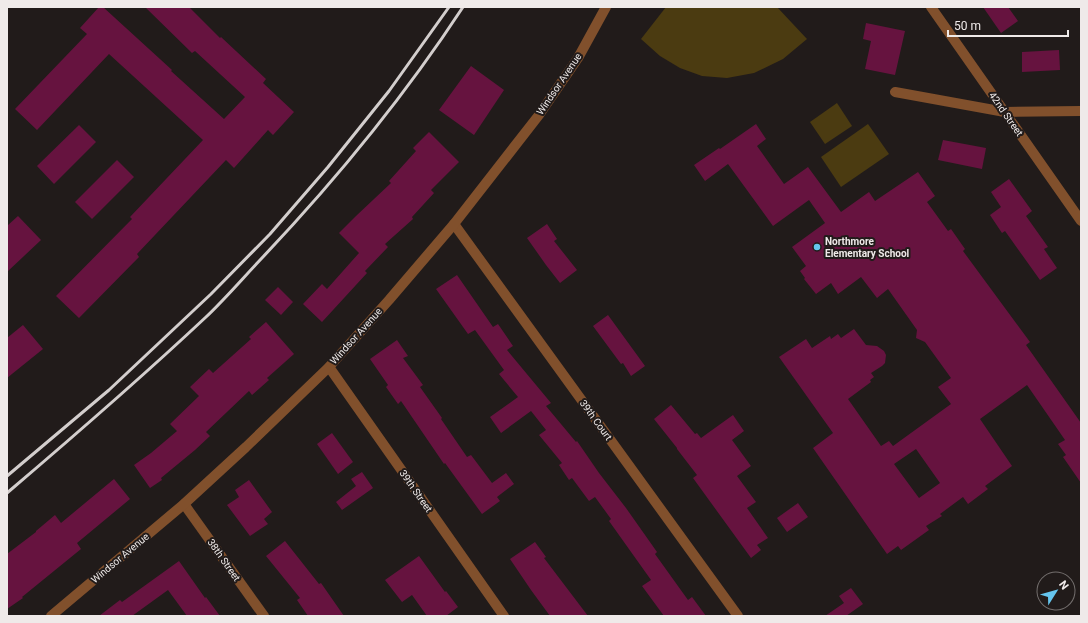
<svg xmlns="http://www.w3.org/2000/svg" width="1088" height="623" font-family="Roboto,sans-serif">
<rect width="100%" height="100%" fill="#211b1a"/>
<g fill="#4b3b11">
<path d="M 666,7 L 777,7 L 807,39 L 783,59 L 754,73 L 727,78 L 702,76 L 680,68 L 660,56 L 641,39 Z"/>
<path d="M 837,103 L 852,126 L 825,144 L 810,122 Z"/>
<path d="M 868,124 L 889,154 L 841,187 L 821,157 Z"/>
</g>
<g fill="#66133f" fill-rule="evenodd">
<path d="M 99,7 L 103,7 L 172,70 L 171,71 L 224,119 L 245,97 L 195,51 L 192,53 L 145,7 L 189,7 L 220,38 L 221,37 L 266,79 L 263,83 L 294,112 L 273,135 L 268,130 L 234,168 L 226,160 L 137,254 L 139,257 L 79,318 L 56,296 L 132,219 L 130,217 L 203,140 L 109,54 L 37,130 L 15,109 L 87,34 L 80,28 Z"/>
<path d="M 983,7 L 1008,7 L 1018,21 L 1001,33 Z"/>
<path d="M 866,23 L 905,31 L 895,75 L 865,69 L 871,41 L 863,39 Z"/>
<path d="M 1059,50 L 1060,70 L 1022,72 L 1022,52 Z"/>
<path d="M 471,66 L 504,90 L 474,135 L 439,110 Z"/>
<path d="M 756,124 L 766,139 L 757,146 L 784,184 L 808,167 L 841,212 L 869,192 L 875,201 L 918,172 L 935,196 L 927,202 L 948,231 L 951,229 L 965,249 L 963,251 L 1030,342 L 1026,345 L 1081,423 L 1081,483 L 1063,457 L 1066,455 L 1058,444 L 1065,440 L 1027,385 L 980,419 L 1012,466 L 985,486 L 988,489 L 968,504 L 963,497 L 940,514 L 942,516 L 926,526 L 929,530 L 901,550 L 898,546 L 887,554 L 813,448 L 833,433 L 779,357 L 806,339 L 812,348 L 830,336 L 831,339 L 838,334 L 841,338 L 854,329 L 866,345 L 877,346 L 884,351 L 886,355 L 885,363 L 882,366 L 871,373 L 874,377 L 870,380 L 871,382 L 848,399 L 881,446 L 889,441 L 893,446 L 951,404 L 938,387 L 951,378 L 925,342 L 916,338 L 917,330 L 888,289 L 877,298 L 861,277 L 838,294 L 831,283 L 816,294 L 804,279 L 805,278 L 800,271 L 806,266 L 792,247 L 825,223 L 809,200 L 773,226 L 728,164 L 705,181 L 694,165 L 719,148 L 720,149 ZM 916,449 L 940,483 L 919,498 L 894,464 Z"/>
<path d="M 79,125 L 96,142 L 54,184 L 37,166 Z"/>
<path d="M 429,132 L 459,162 L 431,190 L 434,193 L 412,217 L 413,219 L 385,244 L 388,247 L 365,271 L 367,273 L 322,322 L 303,304 L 322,284 L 327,289 L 359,253 L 339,233 L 356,216 L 391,183 L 389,181 L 416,151 L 413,148 Z"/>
<path d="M 943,140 L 986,148 L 982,169 L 938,160 Z"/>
<path d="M 117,160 L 134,177 L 92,219 L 75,202 Z"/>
<path d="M 1009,179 L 1032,211 L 1026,216 L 1048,247 L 1044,249 L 1057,268 L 1040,280 L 1005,231 L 1002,233 L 990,215 L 1001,207 L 991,192 Z"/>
<path d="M 18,216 L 41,240 L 7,272 L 7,226 Z"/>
<path d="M 547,224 L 557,239 L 554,241 L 577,270 L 560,283 L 546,265 L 527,238 Z"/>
<path d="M 457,275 L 493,327 L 498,324 L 513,346 L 507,350 L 551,403 L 546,406 L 576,442 L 577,441 L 599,473 L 626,508 L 657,552 L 655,554 L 688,600 L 692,597 L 706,616 L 664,616 L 642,586 L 651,580 L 609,521 L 611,519 L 595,497 L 589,501 L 572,478 L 569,480 L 559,465 L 562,463 L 539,435 L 546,430 L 531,411 L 501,433 L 490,417 L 518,397 L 499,374 L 504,370 L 475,330 L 468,334 L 436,289 Z"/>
<path d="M 278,287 L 293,302 L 281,315 L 265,300 Z"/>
<path d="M 608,315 L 645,366 L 631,376 L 623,363 L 621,364 L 593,326 Z"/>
<path d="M 266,322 L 294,354 L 267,378 L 269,380 L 252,395 L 249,391 L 206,432 L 210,436 L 195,450 L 161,478 L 162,480 L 150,488 L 134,465 L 151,453 L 177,431 L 170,424 L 199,396 L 190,387 L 209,369 L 213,373 L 251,339 L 249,337 Z"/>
<path d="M 23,325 L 43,349 L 7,378 L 7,338 Z"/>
<path d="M 397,340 L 408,356 L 403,358 L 423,385 L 420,387 L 442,418 L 441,419 L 467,457 L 471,455 L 492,483 L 506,473 L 514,484 L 497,497 L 500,501 L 482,514 L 445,463 L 444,464 L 401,401 L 398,404 L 386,387 L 388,385 L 370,359 Z"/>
<path d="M 671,405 L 695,434 L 697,433 L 701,438 L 733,415 L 744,431 L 732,440 L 751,466 L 737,476 L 756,502 L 747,508 L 768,538 L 757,545 L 761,550 L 751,558 L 693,478 L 697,475 L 677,449 L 677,448 L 654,419 Z"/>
<path d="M 332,433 L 353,462 L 338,474 L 317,444 Z"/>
<path d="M 362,472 L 373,488 L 342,510 L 336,502 L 356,486 L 351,479 Z"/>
<path d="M 114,479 L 130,499 L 77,543 L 81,549 L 22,597 L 23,598 L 7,609 L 7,554 L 36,532 L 36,531 L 55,515 L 61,523 Z"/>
<path d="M 249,480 L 272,512 L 264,519 L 268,524 L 250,536 L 227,505 L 239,497 L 235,490 Z"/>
<path d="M 798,503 L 808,517 L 787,532 L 777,518 Z"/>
<path d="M 285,541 L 319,584 L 321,583 L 344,616 L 308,616 L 297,600 L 300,598 L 266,556 Z"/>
<path d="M 535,542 L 546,557 L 544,558 L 588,616 L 550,616 L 531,590 L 510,559 Z"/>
<path d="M 419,556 L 445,592 L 446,591 L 458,607 L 446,616 L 427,616 L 412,595 L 402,602 L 385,580 Z"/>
<path d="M 179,561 L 205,598 L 206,597 L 220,616 L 187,616 L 168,590 L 132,616 L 99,616 L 120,600 L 122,602 Z"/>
<path d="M 851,588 L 863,604 L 846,616 L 825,616 L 844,603 L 839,596 Z"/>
</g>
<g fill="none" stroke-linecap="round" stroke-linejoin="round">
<g stroke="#81502c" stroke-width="10">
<path d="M 931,7 L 1081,221"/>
<path d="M 895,92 L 1005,112 L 1081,111"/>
<path d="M 454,224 L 738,616"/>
<path d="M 329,367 L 504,616"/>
<path d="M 184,504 L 264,616"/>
<path d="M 51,616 L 184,504 L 246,447 L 329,367 L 389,300 L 454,224 L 539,115 L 578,58 L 606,7"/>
</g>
<g stroke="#d3cecd" stroke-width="3">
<path d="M 7,476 L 109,390 L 211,294 L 270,234 L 328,167 L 389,91 L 449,7"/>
<path d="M 7,493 C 74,436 141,378 206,317 C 225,299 243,278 261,259 C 335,181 404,97 463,7"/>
</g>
</g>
<circle fill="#65c5ee" stroke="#211b1a" stroke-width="1.5" cx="817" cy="247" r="4"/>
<g text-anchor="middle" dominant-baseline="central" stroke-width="4" stroke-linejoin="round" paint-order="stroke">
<g font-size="10" fill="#efeae9" stroke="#211b1a">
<text transform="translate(559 84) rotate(-56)">Windsor Avenue</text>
<text transform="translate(1006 114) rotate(55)">42nd Street</text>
<text transform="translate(356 336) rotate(-48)">Windsor Avenue</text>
<text transform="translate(596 420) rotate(54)">39th Court</text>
<text transform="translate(416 491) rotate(55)">39th Street</text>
<text transform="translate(120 558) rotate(-40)">Windsor Avenue</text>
<text transform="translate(224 560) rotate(55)">38th Street</text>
</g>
<g font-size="10" font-weight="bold" fill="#efeae9" stroke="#211b1a" text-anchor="start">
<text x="825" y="241">Northmore<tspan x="825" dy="12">Elementary School</tspan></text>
</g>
</g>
<rect width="1088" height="623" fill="none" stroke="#efeae9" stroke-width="16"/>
<g transform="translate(1056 591) rotate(53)"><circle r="19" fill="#211b1a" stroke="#736e6d"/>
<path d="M0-3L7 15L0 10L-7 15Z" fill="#65c5ee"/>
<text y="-6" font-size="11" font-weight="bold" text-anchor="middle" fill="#efeae9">N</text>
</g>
<path d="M948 30v6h120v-6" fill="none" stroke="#efeae9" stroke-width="2"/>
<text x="954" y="30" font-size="12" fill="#efeae9" stroke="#211b1a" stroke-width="3" paint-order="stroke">50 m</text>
</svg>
